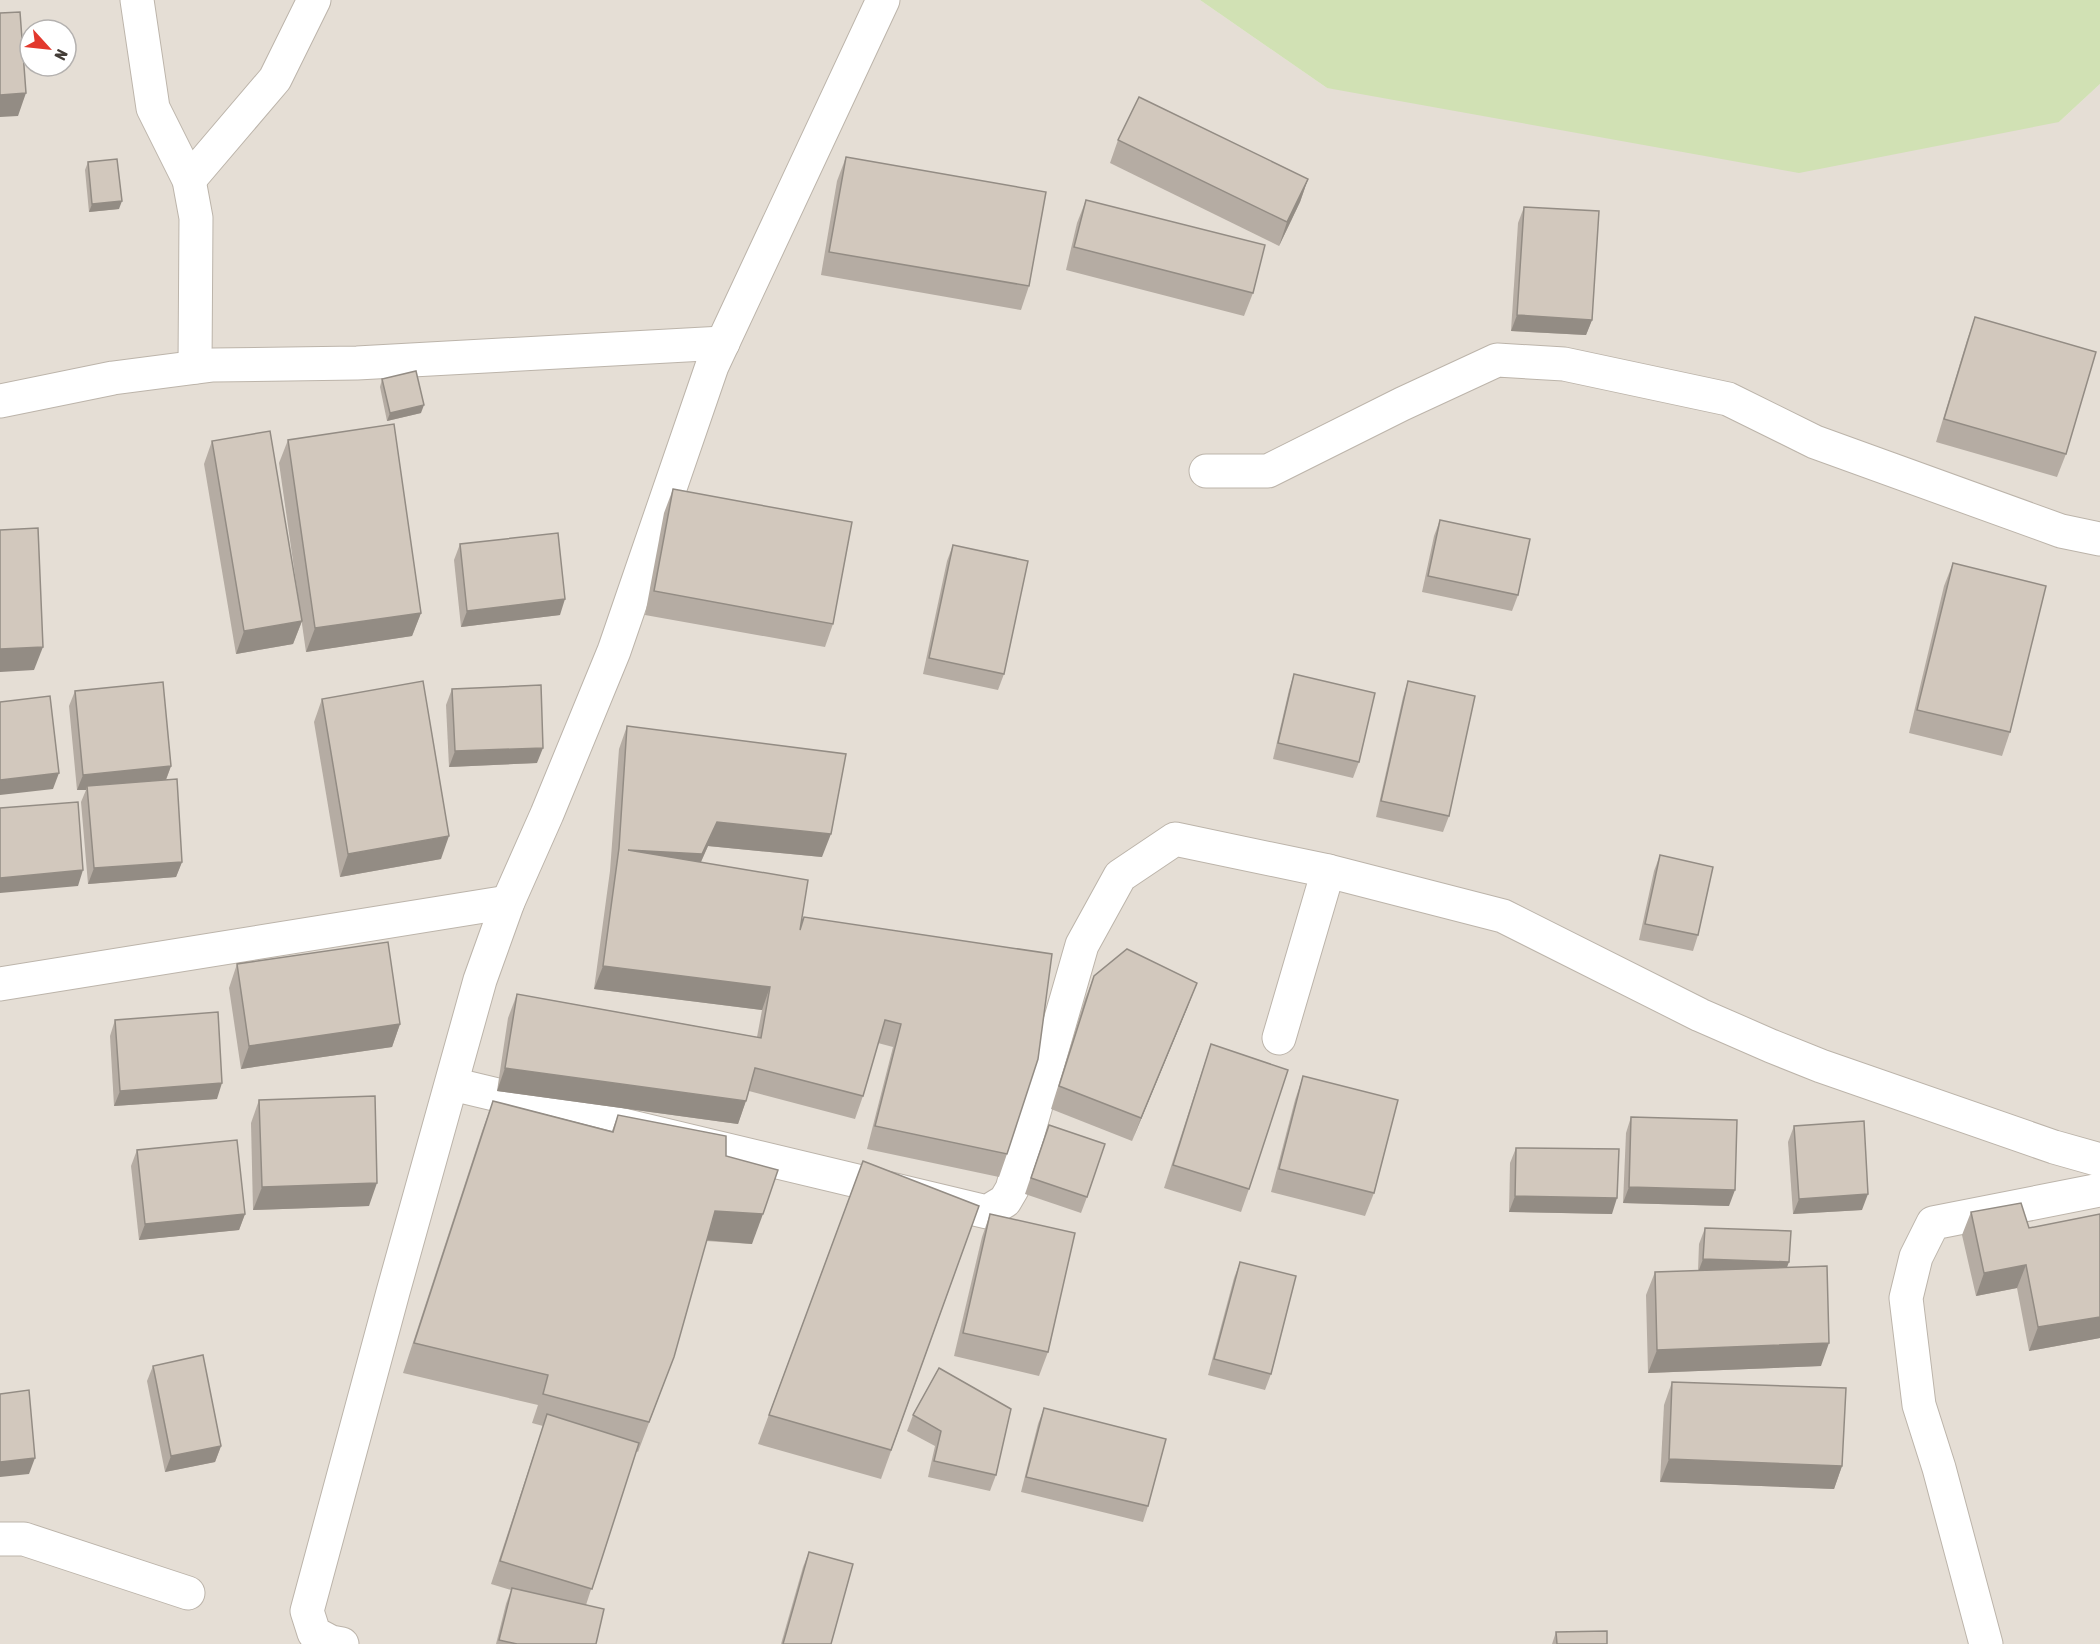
<svg xmlns="http://www.w3.org/2000/svg" width="2100" height="1644" font-family="'Asap Condensed',sans-serif">
<rect width="100%" height="100%" fill="#f1ede7"/>
<path fill="#e5ded5" fill-rule="evenodd" d="M 0,0 L 1200,0 L 1327,88 L 2059,122 L 2100,84 L 2100,1644 L 0,1644 ZM 30,30 L 66,30 L 66,66 L 30,66 Z"/>
<path fill="#d1e1b4" d="M 1200,0 L 2100,0 L 2100,84 L 2059,122 L 1799,173 L 1327,88 Z"/>
<g fill="none" stroke-linecap="round" stroke-linejoin="round">
<defs>
<g id="street">
<path d="M 137,0 L 153,108 L 189,180 L 196,218 L 195,367"/>
<path d="M 189,180 L 275,79 L 314,0"/>
<path d="M 0,401 L 113,378 L 213,365 L 357,363 L 723,343"/>
<path d="M 1206,471 L 1268,471 L 1402,404 L 1497,360 L 1564,364 L 1728,399 L 1815,442 L 2061,531 L 2100,539"/>
<path d="M 0,984 L 508,902"/>
<path d="M 1279,1038 L 1328,871 L 1503,916 L 1700,1015 L 1771,1046 L 1821,1066 L 2054,1147 L 2100,1160"/>
<path d="M 452,1084 L 987,1212 L 1005,1201 L 1012,1189 L 1082,945 L 1120,876 L 1175,839 L 1328,871"/>
<path d="M 0,1539 L 24,1539 L 188,1593"/>
<path d="M 342,1644 L 331,1642 L 314,1633 L 307,1611 L 393,1292 L 480,980 L 508,902 L 547,814 L 614,651 L 712,366 L 883,0"/>
<path d="M 1986,1644 L 1939,1468 L 1919,1405 L 1906,1298 L 1916,1257 L 1933,1223 L 2100,1190"/>
</g>
</defs>
<use href="#street" stroke="#bcb4aa" stroke-width="35"/>
<use href="#street" stroke="#fff" stroke-width="33"/>
</g>
<g fill="#b5aca3">
<path d="M 1118,140 L 1308,179 L 1300,202 L 1279,246 L 1110,163 Z"/>
<path d="M 846,157 L 1029,286 L 1021,310 L 821,275 L 837,181 Z"/>
<path d="M 88,162 L 119,209 L 89,212 L 85,170 Z"/>
<path d="M 1086,200 L 1253,293 L 1244,316 L 1066,270 L 1077,223 Z"/>
<path d="M 1524,207 L 1592,320 L 1586,335 L 1511,331 L 1518,223 Z"/>
<path d="M 1975,317 L 2066,454 L 2057,477 L 1936,442 L 1967,340 Z"/>
<path d="M 382,379 L 421,413 L 387,421 L 380,387 Z"/>
<path d="M 288,440 L 421,613 L 412,636 L 306,652 L 279,463 Z"/>
<path d="M 212,441 L 302,621 L 293,644 L 236,654 L 204,464 Z"/>
<path d="M 673,489 L 833,624 L 825,647 L 645,615 L 664,513 Z"/>
<path d="M 1440,520 L 1518,595 L 1512,611 L 1422,592 L 1434,536 Z"/>
<path d="M 460,544 L 560,615 L 461,627 L 454,560 Z"/>
<path d="M 953,545 L 1004,674 L 998,690 L 923,674 L 947,561 Z"/>
<path d="M 1953,563 L 2010,732 L 2002,756 L 1909,733 L 1944,586 Z"/>
<path d="M 1294,674 L 1359,762 L 1353,778 L 1273,759 L 1289,690 Z"/>
<path d="M 1408,681 L 1449,816 L 1443,832 L 1376,817 L 1403,697 Z"/>
<path d="M 452,689 L 537,763 L 449,767 L 446,705 Z"/>
<path d="M 75,691 L 171,766 L 166,780 L 182,862 L 176,877 L 88,884 L 81,802 L 86,790 L 77,790 L 69,706 Z"/>
<path d="M 322,699 L 441,859 L 340,877 L 314,722 Z"/>
<path d="M 627,726 L 822,857 L 708,846 L 701,862 L 800,928 L 1052,954 L 1007,1154 L 999,1177 L 867,1149 L 893,1047 L 878,1043 L 863,1096 L 855,1119 L 749,1091 L 738,1124 L 497,1091 L 508,1018 L 517,994 L 757,1037 L 762,1010 L 594,989 L 610,871 L 619,749 Z"/>
<path d="M 1660,855 L 1698,935 L 1693,951 L 1639,940 L 1654,871 Z"/>
<path d="M 237,964 L 400,1024 L 392,1047 L 241,1069 L 229,988 Z"/>
<path d="M 1094,976 L 1188,1006 L 1132,1141 L 1051,1109 L 1085,999 Z"/>
<path d="M 115,1020 L 217,1099 L 114,1106 L 110,1036 Z"/>
<path d="M 1211,1044 L 1249,1189 L 1241,1212 L 1164,1188 L 1203,1068 Z"/>
<path d="M 1303,1076 L 1374,1193 L 1365,1216 L 1271,1192 L 1295,1100 Z"/>
<path d="M 259,1100 L 369,1206 L 253,1210 L 251,1123 Z"/>
<path d="M 493,1101 L 612,1131 L 618,1115 L 726,1156 L 752,1244 L 706,1241 L 663,1386 L 638,1452 L 636,1451 L 586,1605 L 596,1644 L 496,1644 L 506,1604 L 511,1590 L 491,1584 L 543,1426 L 532,1423 L 538,1405 L 403,1373 L 482,1131 Z"/>
<path d="M 1631,1117 L 1729,1206 L 1623,1203 L 1626,1133 Z"/>
<path d="M 1794,1126 L 1862,1210 L 1793,1214 L 1788,1142 Z"/>
<path d="M 1043,1141 L 1087,1197 L 1081,1213 L 1025,1194 Z"/>
<path d="M 1516,1148 L 1612,1214 L 1509,1212 L 1510,1163 Z"/>
<path d="M 137,1150 L 245,1214 L 239,1230 L 139,1240 L 131,1166 Z"/>
<path d="M 863,1161 L 979,1206 L 881,1479 L 758,1444 Z"/>
<path d="M 1971,1212 L 2029,1228 L 2100,1214 L 2100,1338 L 2029,1351 L 2017,1288 L 1976,1296 L 1962,1235 Z"/>
<path d="M 990,1214 L 1048,1352 L 1039,1376 L 954,1356 L 982,1237 Z"/>
<path d="M 1705,1228 L 1787,1268 L 1821,1366 L 1648,1373 L 1646,1295 L 1655,1272 L 1698,1271 L 1699,1244 Z"/>
<path d="M 1240,1262 L 1271,1374 L 1265,1390 L 1208,1375 L 1234,1278 Z"/>
<path d="M 153,1366 L 221,1446 L 215,1462 L 165,1472 L 147,1381 Z"/>
<path d="M 939,1368 L 996,1475 L 990,1491 L 928,1477 L 935,1446 L 907,1431 L 913,1415 Z"/>
<path d="M 1672,1382 L 1842,1466 L 1834,1489 L 1660,1482 L 1664,1405 Z"/>
<path d="M 1044,1408 L 1148,1506 L 1143,1522 L 1021,1492 L 1038,1424 Z"/>
<path d="M 809,1552 L 831,1644 L 781,1644 L 803,1567 Z"/>
<path d="M 1556,1632 L 1607,1644 L 1552,1644 Z"/>
</g>
<g fill="#938c84">
<path d="M 26,93 L 18,116 L 0,117 L 0,95 Z"/>
<path d="M 1308,179 L 1300,202 L 1279,246 L 1287,222 Z"/>
<path d="M 122,201 L 119,209 L 89,212 L 92,204 Z"/>
<path d="M 1517,315 L 1592,320 L 1586,335 L 1511,331 Z"/>
<path d="M 424,405 L 421,413 L 387,421 L 390,413 Z"/>
<path d="M 565,599 L 560,615 L 461,627 L 467,611 Z"/>
<path d="M 421,613 L 412,636 L 306,652 L 315,628 Z"/>
<path d="M 302,621 L 293,644 L 236,654 L 244,631 Z"/>
<path d="M 43,647 L 34,670 L 0,672 L 0,649 Z"/>
<path d="M 543,748 L 537,763 L 449,767 L 455,751 Z"/>
<path d="M 171,766 L 165,782 L 87,786 L 86,790 L 77,790 L 83,775 Z"/>
<path d="M 59,773 L 53,789 L 0,795 L 0,780 Z"/>
<path d="M 717,822 L 831,834 L 822,857 L 708,846 L 694,877 L 628,850 Z"/>
<path d="M 449,836 L 441,859 L 340,877 L 348,854 Z"/>
<path d="M 182,862 L 176,877 L 88,884 L 94,868 Z"/>
<path d="M 83,870 L 78,886 L 0,893 L 0,878 Z"/>
<path d="M 603,966 L 770,987 L 762,1010 L 594,989 Z"/>
<path d="M 1197,983 L 1188,1006 L 1132,1141 L 1141,1118 Z"/>
<path d="M 400,1024 L 392,1047 L 241,1069 L 249,1046 Z"/>
<path d="M 505,1068 L 746,1101 L 738,1124 L 497,1091 Z"/>
<path d="M 222,1083 L 217,1099 L 114,1106 L 120,1091 Z"/>
<path d="M 377,1183 L 369,1206 L 253,1210 L 262,1187 Z"/>
<path d="M 1629,1187 L 1735,1190 L 1729,1206 L 1623,1203 Z"/>
<path d="M 1868,1194 L 1862,1210 L 1793,1214 L 1799,1199 Z"/>
<path d="M 1515,1196 L 1617,1198 L 1612,1214 L 1509,1212 Z"/>
<path d="M 715,1211 L 763,1214 L 752,1244 L 704,1240 Z"/>
<path d="M 245,1214 L 239,1230 L 139,1240 L 145,1224 Z"/>
<path d="M 1703,1259 L 1789,1262 L 1783,1278 L 1697,1275 Z"/>
<path d="M 2026,1265 L 2017,1288 L 1976,1296 L 1984,1273 Z"/>
<path d="M 2100,1317 L 2100,1338 L 2029,1351 L 2038,1327 Z"/>
<path d="M 1829,1343 L 1821,1366 L 1648,1373 L 1657,1350 Z"/>
<path d="M 221,1446 L 215,1462 L 165,1472 L 171,1456 Z"/>
<path d="M 35,1458 L 29,1474 L 0,1477 L 0,1462 Z"/>
<path d="M 1669,1459 L 1842,1466 L 1834,1489 L 1660,1482 Z"/>
</g>
<g fill="#d2c8bd" stroke="#938c84" stroke-width="1.5">
<path d="M 20,12 L 26,93 L 0,95 L 0,13 Z"/>
<path d="M 1139,97 L 1308,179 L 1287,222 L 1118,140 Z"/>
<path d="M 846,157 L 1046,192 L 1029,286 L 829,252 Z"/>
<path d="M 117,159 L 122,201 L 92,204 L 88,162 Z"/>
<path d="M 1086,200 L 1265,245 L 1253,293 L 1074,247 Z"/>
<path d="M 1524,207 L 1599,211 L 1592,320 L 1517,315 Z"/>
<path d="M 1975,317 L 2096,352 L 2066,454 L 1944,419 Z"/>
<path d="M 416,371 L 424,405 L 390,413 L 382,379 Z"/>
<path d="M 394,424 L 421,613 L 315,628 L 288,440 Z"/>
<path d="M 270,431 L 302,621 L 244,631 L 212,441 Z"/>
<path d="M 673,489 L 852,522 L 833,624 L 654,591 Z"/>
<path d="M 1440,520 L 1530,539 L 1518,595 L 1428,576 Z"/>
<path d="M 38,528 L 43,647 L 0,649 L 0,530 Z"/>
<path d="M 558,533 L 565,599 L 467,611 L 460,544 Z"/>
<path d="M 953,545 L 1028,561 L 1004,674 L 929,658 Z"/>
<path d="M 1953,563 L 2046,586 L 2010,732 L 1917,710 Z"/>
<path d="M 1294,674 L 1375,693 L 1359,762 L 1278,743 Z"/>
<path d="M 423,681 L 449,836 L 348,854 L 322,699 Z"/>
<path d="M 1408,681 L 1475,696 L 1449,816 L 1381,801 Z"/>
<path d="M 163,682 L 171,766 L 83,775 L 75,691 Z"/>
<path d="M 541,685 L 543,748 L 455,751 L 452,689 Z"/>
<path d="M 50,696 L 59,773 L 0,780 L 0,702 Z"/>
<path d="M 627,726 L 846,754 L 831,834 L 717,822 L 702,854 L 628,850 L 808,880 L 800,930 L 804,917 L 1052,954 L 1038,1059 L 1007,1154 L 875,1126 L 901,1024 L 885,1020 L 863,1096 L 755,1068 L 746,1101 L 505,1068 L 517,994 L 761,1038 L 770,987 L 603,966 L 619,848 Z"/>
<path d="M 177,779 L 182,862 L 94,868 L 87,786 Z"/>
<path d="M 78,802 L 83,870 L 0,878 L 0,808 Z"/>
<path d="M 1660,855 L 1713,867 L 1698,935 L 1645,924 Z"/>
<path d="M 388,942 L 400,1024 L 249,1046 L 237,964 Z"/>
<path d="M 1127,949 L 1197,983 L 1141,1118 L 1059,1086 L 1094,976 Z"/>
<path d="M 218,1012 L 222,1083 L 120,1091 L 115,1020 Z"/>
<path d="M 1211,1044 L 1288,1070 L 1249,1189 L 1173,1165 Z"/>
<path d="M 1303,1076 L 1398,1100 L 1374,1193 L 1279,1169 Z"/>
<path d="M 375,1096 L 377,1183 L 262,1187 L 259,1100 Z"/>
<path d="M 493,1101 L 613,1132 L 618,1115 L 726,1136 L 726,1156 L 778,1170 L 763,1214 L 715,1211 L 674,1357 L 649,1422 L 543,1394 L 548,1375 L 414,1343 Z"/>
<path d="M 1631,1117 L 1737,1120 L 1735,1190 L 1629,1187 Z"/>
<path d="M 1864,1121 L 1868,1194 L 1799,1199 L 1794,1126 Z"/>
<path d="M 1049,1125 L 1105,1144 L 1087,1197 L 1031,1178 Z"/>
<path d="M 237,1140 L 245,1214 L 145,1224 L 137,1150 Z"/>
<path d="M 1516,1148 L 1619,1149 L 1617,1198 L 1515,1196 Z"/>
<path d="M 863,1161 L 979,1206 L 891,1450 L 769,1415 Z"/>
<path d="M 2021,1203 L 2029,1228 L 2100,1214 L 2100,1317 L 2038,1327 L 2026,1265 L 1984,1273 L 1971,1212 Z"/>
<path d="M 990,1214 L 1075,1233 L 1048,1352 L 963,1333 Z"/>
<path d="M 1705,1228 L 1791,1231 L 1789,1262 L 1703,1259 Z"/>
<path d="M 1240,1262 L 1296,1276 L 1271,1374 L 1214,1359 Z"/>
<path d="M 1827,1266 L 1829,1343 L 1657,1350 L 1655,1272 Z"/>
<path d="M 203,1355 L 221,1446 L 171,1456 L 153,1366 Z"/>
<path d="M 939,1368 L 1011,1409 L 996,1475 L 934,1461 L 941,1431 L 913,1415 Z"/>
<path d="M 1672,1382 L 1846,1388 L 1842,1466 L 1669,1459 Z"/>
<path d="M 29,1390 L 35,1458 L 0,1462 L 0,1394 Z"/>
<path d="M 1044,1408 L 1166,1439 L 1148,1506 L 1026,1477 Z"/>
<path d="M 547,1414 L 639,1443 L 592,1589 L 500,1561 Z"/>
<path d="M 809,1552 L 853,1564 L 831,1644 L 783,1644 Z"/>
<path d="M 512,1588 L 604,1609 L 596,1644 L 517,1644 L 499,1640 Z"/>
<path d="M 1607,1631 L 1607,1644 L 1557,1644 L 1556,1632 Z"/>
</g>
<g transform="translate(48 48) rotate(117)"><circle r="28" fill="#ffffff" stroke="#b4b1af" stroke-width="1.5"/>
<path d="M0-4.5L10 22L0 15L-10 22Z" fill="#e2382d"/>
<text y="-9" font-size="16" font-weight="bold" text-anchor="middle" fill="#433d37">N</text>
</g>
</svg>
